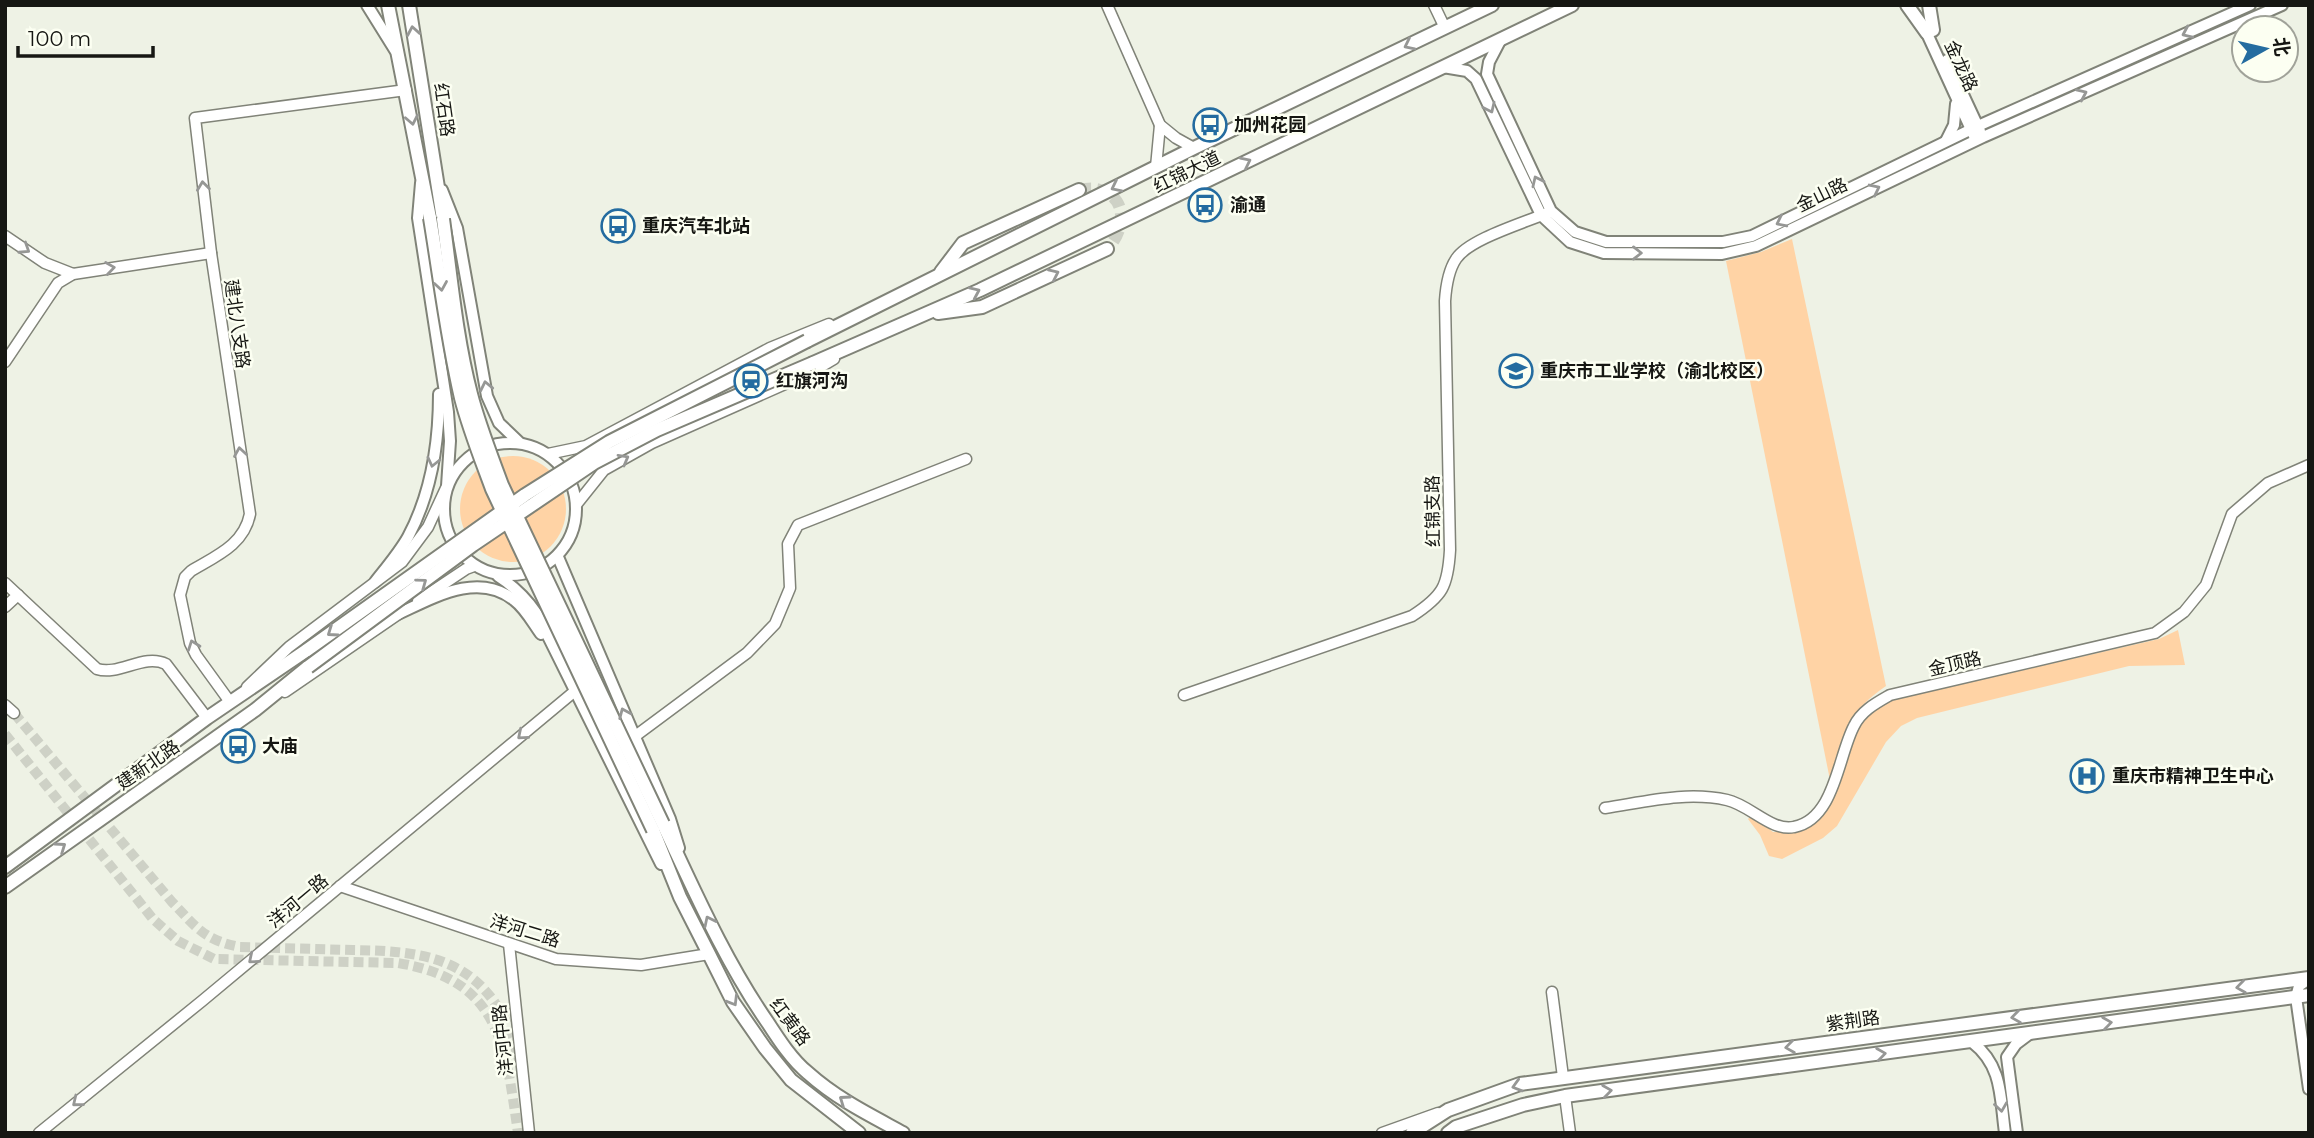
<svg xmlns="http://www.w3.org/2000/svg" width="2314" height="1138" font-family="Montserrat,'Noto Sans SC',sans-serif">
<rect width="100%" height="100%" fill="#eef2e5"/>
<g fill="#ffd3a5">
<path d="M 1792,239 L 1886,686 C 1845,714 1845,735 1830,780 L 1726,261 L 1761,252 Z"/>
<circle cx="513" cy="509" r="53"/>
<path d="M 2178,630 L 2185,665 L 2129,666 L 1917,718 L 1901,726 L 1886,742 L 1837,826 L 1823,838 L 1782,859 L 1769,856 L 1760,835 L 1748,819 L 1752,815 L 1773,832 L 1796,832 L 1814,822 L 1830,804 L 1858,728 L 1874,710 L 1893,700 L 2159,639 Z"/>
</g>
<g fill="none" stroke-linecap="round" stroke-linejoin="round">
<g stroke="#ced1c6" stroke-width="10" stroke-dasharray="10 5" stroke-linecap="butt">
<path d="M 14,713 L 172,902 C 197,928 204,940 240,947 C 278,948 316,949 353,950 C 419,951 475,956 507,1024 C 512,1035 515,1048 519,1059"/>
<path d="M 5,734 L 153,919 L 178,941 L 214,959 L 398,963 C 501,980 505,1045 518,1133"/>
</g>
<path stroke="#ced1c6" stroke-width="12" stroke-dasharray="12 6" stroke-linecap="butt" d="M 1079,190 C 1084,189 1091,188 1096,189 C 1129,195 1126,230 1107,249"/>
<defs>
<g id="tertiary">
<path d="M 1107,5 L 1160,125 L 1176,138 L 1194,148"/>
<path d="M 1434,5 L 1445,28"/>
<path d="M 1156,167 L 1160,125"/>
<path d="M 5,236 L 45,263 L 73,274"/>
<path d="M 5,362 L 58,283 L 73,274 L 211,253"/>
<path d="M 548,454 L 586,446 L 770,348 L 829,324"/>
<path d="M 576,505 L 604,470 L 652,443 L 812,372 L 834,359"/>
<path d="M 5,583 L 97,669 C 119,676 144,653 166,664 L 207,718"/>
<path d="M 418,601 L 466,569 L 474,566"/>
<path d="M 5,607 L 18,595"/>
<path d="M 247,687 L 289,647 L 402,562 L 428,527 L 446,488"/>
<path d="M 285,692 L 403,611"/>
<path d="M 1184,695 L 1412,616 C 1443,596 1448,586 1450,550 L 1445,301 C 1446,286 1448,271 1456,259 C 1469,239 1524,223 1547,213"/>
<path d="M 230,702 L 196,655 L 190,643 L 180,595 L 185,577 L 191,571 C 216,556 244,545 250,514 L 211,253 L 195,118 L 406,90"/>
<path d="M 5,705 L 14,713"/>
<path d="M 634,737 L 747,653 L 775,624 L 790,588 L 788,544 L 798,525 L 966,459"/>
<path d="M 1605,808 C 1645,802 1686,791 1727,800 C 1750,805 1772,832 1794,827 C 1835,819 1838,756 1854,726 C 1861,711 1876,703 1890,695 L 2155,633 L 2184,612 L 2206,585 L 2232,514 L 2268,483 L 2309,465"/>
<path d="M 340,886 L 556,959 L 641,965 L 709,954"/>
<path d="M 509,944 L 529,1133"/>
<path d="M 1552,992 L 1563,1077"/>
<path d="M 1565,1096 L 1570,1133"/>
<path d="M 39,1133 L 202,1001 L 575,691"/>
<path d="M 1382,1133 L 1438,1113"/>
</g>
<g id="secondary">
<path d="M 367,5 L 395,50"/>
<path d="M 1924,27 L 1974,136"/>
<path d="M 1501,39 L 1489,62 L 1487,74 L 1551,211 L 1575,232 L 1606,242 L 1723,242 L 1752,236 L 1978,126 L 2250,5"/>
<path d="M 1947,60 L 1980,131"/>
<path d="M 1443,67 L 1467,71 L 1476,79 L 1541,215 L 1570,242 L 1604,253 L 1722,254 L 1756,246 L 1983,137 L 2282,5"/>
<path d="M 1946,141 L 1954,125 L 1956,104"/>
<path d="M 421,183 L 418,218 L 448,412 L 450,441 L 447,486"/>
<path d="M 442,190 L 457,228 L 487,396 L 499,423 L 520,443"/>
<circle cx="510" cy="509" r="66"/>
<path d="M 558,557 L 670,819 L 679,848"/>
<path d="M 498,576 C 515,587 526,598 537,614 L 661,864"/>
<path d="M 375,582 C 386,568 399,553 408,537 C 431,494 439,443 439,394"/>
<path d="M 398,614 C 433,598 478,571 514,600 C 525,608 533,623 541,634"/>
<path d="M 2309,979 L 2299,986 L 2296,997 L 2309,1089"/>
<path d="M 1972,1042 C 2003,1066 2000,1097 2005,1133"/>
<path d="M 2017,1133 L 2007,1057 L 2016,1044 L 2028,1035"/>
</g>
<g id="primary">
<path d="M 1907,5 L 1927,33"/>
<path d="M 1929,5 L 1933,30"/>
<path d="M 941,272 L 963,243 L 1079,190"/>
<path d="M 938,313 L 982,307 L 1107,249"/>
<path d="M 807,341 L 1194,148 L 1492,5"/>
<path d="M 813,363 L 980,290 L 1572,5"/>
<path d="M 5,867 L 207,718 L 307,650"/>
<path d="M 5,887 L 255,710 L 308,667"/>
<path d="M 1412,1133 L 1448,1110 L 1520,1084 L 2309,978"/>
<path d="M 1448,1133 L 1456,1127 L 1523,1105 L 1565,1096 L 2309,995"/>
</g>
<g id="trunk">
<path d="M 388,5 L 430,218"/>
<path d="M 409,5 L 443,219"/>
<path d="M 663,824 C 695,892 725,961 768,1023 C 779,1040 792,1060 808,1073 C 837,1099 870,1115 903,1133"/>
<path d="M 653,830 L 680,897 L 709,954 L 733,1002 L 765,1048 L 791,1080 L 859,1133"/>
</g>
</defs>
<use href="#tertiary" stroke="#808378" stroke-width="13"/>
<use href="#secondary" stroke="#808378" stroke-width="14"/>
<use href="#primary" stroke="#808378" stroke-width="16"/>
<use href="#trunk" stroke="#808378" stroke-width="16"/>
<use href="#tertiary" stroke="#fff" stroke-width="10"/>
<use href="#secondary" stroke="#fff" stroke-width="10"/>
<use href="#primary" stroke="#fff" stroke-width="12"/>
<use href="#trunk" stroke="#fff" stroke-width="12"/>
<defs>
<g id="primary-bridge">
<path d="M 307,650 L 525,495 L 609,442 L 807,341"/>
<path d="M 308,667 L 473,545 L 594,463 L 657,430 L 813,363"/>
</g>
<g id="trunk-bridge">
<path d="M 430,218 C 440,278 447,339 461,398 C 469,429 481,459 492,489 L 653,830"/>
<path d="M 443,219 C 451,277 456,337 471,394 C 479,425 491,455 502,485 L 663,824"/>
</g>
</defs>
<use href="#primary-bridge" stroke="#808378" stroke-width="16" stroke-linecap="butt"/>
<use href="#trunk-bridge" stroke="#808378" stroke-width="16" stroke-linecap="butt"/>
<use href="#primary-bridge" stroke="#fff" stroke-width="12"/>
<use href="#trunk-bridge" stroke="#fff" stroke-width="12"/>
</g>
<defs><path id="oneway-chevron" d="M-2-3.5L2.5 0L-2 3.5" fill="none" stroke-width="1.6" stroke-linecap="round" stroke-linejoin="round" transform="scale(1.75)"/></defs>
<g stroke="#969795">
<use href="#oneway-chevron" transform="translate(413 31) rotate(-100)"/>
<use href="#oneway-chevron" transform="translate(2187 33) rotate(156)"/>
<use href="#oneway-chevron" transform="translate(1409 45) rotate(154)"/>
<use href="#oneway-chevron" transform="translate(2082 94) rotate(-24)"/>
<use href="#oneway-chevron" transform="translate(1490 108) rotate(65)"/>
<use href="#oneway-chevron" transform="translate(412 120) rotate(79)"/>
<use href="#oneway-chevron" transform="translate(1246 162) rotate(-26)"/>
<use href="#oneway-chevron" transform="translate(1537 181) rotate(-115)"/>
<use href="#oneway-chevron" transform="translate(203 186) rotate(-97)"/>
<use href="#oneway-chevron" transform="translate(1116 187) rotate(154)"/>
<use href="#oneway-chevron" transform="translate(1875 189) rotate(-26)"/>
<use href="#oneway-chevron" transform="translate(1781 222) rotate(154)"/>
<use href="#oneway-chevron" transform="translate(25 249) rotate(33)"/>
<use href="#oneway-chevron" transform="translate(1637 253)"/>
<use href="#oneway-chevron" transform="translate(110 268) rotate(-8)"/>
<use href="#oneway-chevron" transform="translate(1054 274) rotate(-25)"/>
<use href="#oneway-chevron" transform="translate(441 286) rotate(81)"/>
<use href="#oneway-chevron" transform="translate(975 292) rotate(-24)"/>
<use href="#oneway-chevron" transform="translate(486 386) rotate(-102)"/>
<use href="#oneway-chevron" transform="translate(240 452) rotate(-99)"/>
<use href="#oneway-chevron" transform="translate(624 459) rotate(-29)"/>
<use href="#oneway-chevron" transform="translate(433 462) rotate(103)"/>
<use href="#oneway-chevron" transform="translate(422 583) rotate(-36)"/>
<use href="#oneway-chevron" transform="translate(332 632) rotate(145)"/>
<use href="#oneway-chevron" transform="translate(193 645) rotate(-110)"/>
<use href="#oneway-chevron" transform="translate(624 713) rotate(-113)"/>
<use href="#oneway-chevron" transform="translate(522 735) rotate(140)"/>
<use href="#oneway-chevron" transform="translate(61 847) rotate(-35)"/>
<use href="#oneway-chevron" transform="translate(709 921) rotate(-116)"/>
<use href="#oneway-chevron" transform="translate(253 959) rotate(140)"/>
<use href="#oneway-chevron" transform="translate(2241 987) rotate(172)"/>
<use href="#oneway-chevron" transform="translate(733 1001) rotate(59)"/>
<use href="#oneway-chevron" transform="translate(2016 1017) rotate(172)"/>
<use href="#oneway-chevron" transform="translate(2107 1023) rotate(-8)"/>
<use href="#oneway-chevron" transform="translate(1790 1047) rotate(172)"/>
<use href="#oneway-chevron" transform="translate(1881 1054) rotate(-8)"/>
<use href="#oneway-chevron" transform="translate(1517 1086) rotate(164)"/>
<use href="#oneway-chevron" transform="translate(1607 1091) rotate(-8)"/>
<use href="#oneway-chevron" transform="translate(844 1100) rotate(-145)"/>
<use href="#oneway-chevron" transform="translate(77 1102) rotate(141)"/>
<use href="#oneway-chevron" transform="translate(2001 1107) rotate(82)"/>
</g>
<defs>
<symbol id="bus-ring" viewBox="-11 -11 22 22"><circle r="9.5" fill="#fcfff2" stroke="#246ca0" stroke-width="1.5"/><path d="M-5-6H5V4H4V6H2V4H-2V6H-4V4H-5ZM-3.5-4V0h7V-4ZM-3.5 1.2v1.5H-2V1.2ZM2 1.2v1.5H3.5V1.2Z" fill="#246ca0"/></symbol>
<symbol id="university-ring" viewBox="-11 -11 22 22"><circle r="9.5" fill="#fcfff2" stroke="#246ca0" stroke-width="1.5"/><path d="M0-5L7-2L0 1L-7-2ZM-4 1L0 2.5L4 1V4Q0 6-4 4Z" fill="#246ca0"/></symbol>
<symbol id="station-ring" viewBox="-11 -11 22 22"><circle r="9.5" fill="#fcfff2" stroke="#246ca0" stroke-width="1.5"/><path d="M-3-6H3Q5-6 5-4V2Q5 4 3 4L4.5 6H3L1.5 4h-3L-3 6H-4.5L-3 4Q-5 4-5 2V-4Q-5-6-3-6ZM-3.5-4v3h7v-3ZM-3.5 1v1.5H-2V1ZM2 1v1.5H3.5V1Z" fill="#246ca0"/></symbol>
<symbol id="hospital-ring" viewBox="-11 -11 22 22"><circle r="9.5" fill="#fcfff2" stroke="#246ca0" stroke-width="1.5"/><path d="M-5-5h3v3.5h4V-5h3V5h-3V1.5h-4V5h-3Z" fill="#246ca0"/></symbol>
</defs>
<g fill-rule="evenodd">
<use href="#bus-ring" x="1191" y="106" width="38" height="38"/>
<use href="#bus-ring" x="1186" y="186" width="38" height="38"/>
<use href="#bus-ring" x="599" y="207" width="38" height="38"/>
<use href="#university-ring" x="1497" y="352" width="38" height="38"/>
<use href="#station-ring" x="732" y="362" width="38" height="38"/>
<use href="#bus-ring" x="219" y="727" width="38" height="38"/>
<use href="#hospital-ring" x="2068" y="757" width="38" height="38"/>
</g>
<g text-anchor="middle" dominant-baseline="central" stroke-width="5" stroke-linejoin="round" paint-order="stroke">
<g font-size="18" fill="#161713" stroke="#fcfff2">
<text transform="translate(1961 66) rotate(65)">金龙路</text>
<text transform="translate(444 110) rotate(82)">红石路</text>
<text transform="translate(1187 172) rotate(-26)">红锦大道</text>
<text transform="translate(1822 195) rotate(-26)">金山路</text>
<text transform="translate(237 324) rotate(82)">建北八支路</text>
<text transform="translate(1433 511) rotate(-91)">红锦支路</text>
<text transform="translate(1955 664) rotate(-13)">金顶路</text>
<text transform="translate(148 765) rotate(-35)">建新北路</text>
<text transform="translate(298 901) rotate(-40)">洋河一路</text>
<text transform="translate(525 931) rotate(17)">洋河二路</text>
<text transform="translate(1853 1021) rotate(-8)">紫荆路</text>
<text transform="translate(790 1022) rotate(53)">红黄路</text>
<text transform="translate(503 1040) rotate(-96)">洋河中路</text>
</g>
<g font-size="18" font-weight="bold" fill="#161713" stroke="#fcfff2" text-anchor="start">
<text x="1234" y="125">加州花园</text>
<text x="1230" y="205">渝通</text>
<text x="642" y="226">重庆汽车北站</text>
<text x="1540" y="371">重庆市工业学校（渝北校区）</text>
<text x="776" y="381">红旗河沟</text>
<text x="262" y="746">大庙</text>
<text x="2112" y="776">重庆市精神卫生中心</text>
</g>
</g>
<rect width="2314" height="1138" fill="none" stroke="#161713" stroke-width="14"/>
<g transform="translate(2265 49) rotate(82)"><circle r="33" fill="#fcfff2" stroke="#a0a299" stroke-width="2"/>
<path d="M0-5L12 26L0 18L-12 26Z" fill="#246ca0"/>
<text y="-10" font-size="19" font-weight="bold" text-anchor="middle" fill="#161713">北</text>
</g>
<path d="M18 46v10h135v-10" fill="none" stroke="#161713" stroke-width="3.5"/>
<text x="28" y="46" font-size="21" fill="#161713" stroke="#fcfff2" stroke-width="5" paint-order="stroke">100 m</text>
</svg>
